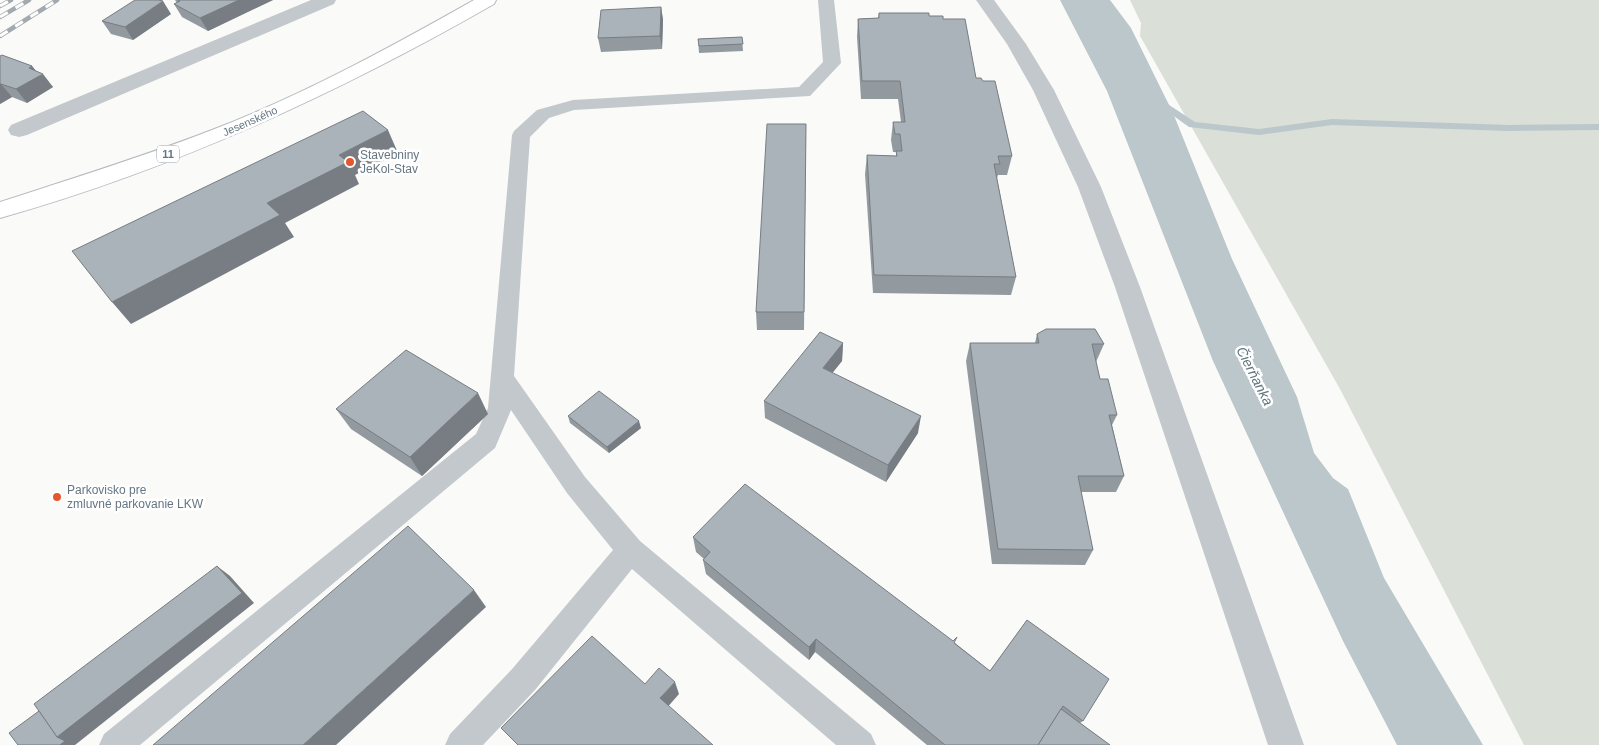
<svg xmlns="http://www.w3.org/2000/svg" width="1599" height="745" font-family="Arial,sans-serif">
<rect width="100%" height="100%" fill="#fafaf8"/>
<path fill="#dadfd7" d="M 1130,0 L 1599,0 L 1599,745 L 1524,745 L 1340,389 L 1140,36 L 1141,23 Z"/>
<path fill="#bbc7cb" d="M 1060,0 L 1110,0 L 1131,28 L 1173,113 L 1232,259 L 1297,397 L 1314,453 L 1333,478 L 1348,489 L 1384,578 L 1483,745 L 1397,745 L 1343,641 L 1213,361 L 1107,91 Z"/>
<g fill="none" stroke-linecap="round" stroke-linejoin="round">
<path fill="#bbc7cb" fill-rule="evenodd" d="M 1160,99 L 1195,122 L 1259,129 L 1332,119 L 1509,125 L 1599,124 L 1599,130 L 1509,131 L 1332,125 L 1259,135 L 1189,127 L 1157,104 L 1155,102 Z"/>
<defs>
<path id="primary" d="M 474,0 L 496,0 L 494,4 C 337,94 174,169 0,218 L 0,202 C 71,179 142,157 212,130 C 303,95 389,48 474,0 Z"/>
</defs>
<use href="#primary" stroke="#b5babe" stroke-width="2"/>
<path fill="#c3c8cc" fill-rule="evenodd" d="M 818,0 L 834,0 L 841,63 L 810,96 L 574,110 L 549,118 L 530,137 L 514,376 L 585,477 L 640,541 L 871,734 L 876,745 L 836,745 L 632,569 L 535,690 L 483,745 L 445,745 L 450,734 L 513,668 L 613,550 L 567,493 L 511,410 L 495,448 L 140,745 L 99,745 L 104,734 L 476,434 L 488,408 L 512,135 L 514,131 L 537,110 L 573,100 L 799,87 L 823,62 Z"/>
<g fill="#c3c8cc" fill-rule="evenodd">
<path d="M 311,0 L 336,0 L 334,4 L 27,135 L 19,137 L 11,135 L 8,130 L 11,125 Z"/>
<path d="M 976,0 L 994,0 L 1026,44 L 1054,90 L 1101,187 L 1140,287 L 1304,745 L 1268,745 L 1115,287 L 1078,187 L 1033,90 L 1007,44 Z"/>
</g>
<use href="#primary" fill="#fff" fill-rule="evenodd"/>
<defs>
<g id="rail">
<path d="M 0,6 L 11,0"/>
<path d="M 0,17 L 29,0"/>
<path d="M 0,36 L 57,0"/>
</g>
</defs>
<use href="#rail" stroke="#a2aab0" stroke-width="4.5"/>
<use href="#rail" stroke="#fff" stroke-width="3" stroke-dasharray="9" stroke-linecap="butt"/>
</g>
<g fill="#929a9f">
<path d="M 175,0 L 273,0 L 208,31 L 182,17 L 174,4 L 177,3 Z"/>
<path d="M 661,7 L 663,20 L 662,49 L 601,52 L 598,38 Z"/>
<path d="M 879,13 L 929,16 L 943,19 L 976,78 L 1012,156 L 1007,175 L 998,175 L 997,178 L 1016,277 L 1011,295 L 873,293 L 865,174 L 867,155 L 896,156 L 896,152 L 893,152 L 891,140 L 893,122 L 901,122 L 898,99 L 861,99 L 857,37 L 858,19 L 878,18 Z"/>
<path d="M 171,14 L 133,40 L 111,34 L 102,21 Z"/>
<path d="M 742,37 L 743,51 L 699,53 L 698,39 Z"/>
<path d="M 0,56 L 32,66 L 36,71 L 53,87 L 27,103 L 12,97 L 0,104 Z"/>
<path d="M 806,124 L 804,330 L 757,330 L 756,312 Z"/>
<path d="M 1037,334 L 1104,344 L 1096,362 L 1100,379 L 1117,415 L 1112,425 L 1124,476 L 1116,492 L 1081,492 L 1093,550 L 1085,565 L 992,564 L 966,361 L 970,343 L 1035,343 Z"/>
<path d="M 843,343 L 842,361 L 832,373 L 918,433 L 886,482 L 765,418 L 764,401 Z"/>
<path d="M 336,409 L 488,414 L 422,476 L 351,429 Z"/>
<path d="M 568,416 L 641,428 L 609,453 L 570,423 Z"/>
<path d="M 693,537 L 955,643 L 990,671 L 1027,620 L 1083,721 L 1080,723 L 1110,745 L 927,745 L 815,652 L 809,660 L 706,574 L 703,560 L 704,559 L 696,552 Z"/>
</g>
<g fill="#777d82">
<path d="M 239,0 L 273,0 L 208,31 L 200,18 Z"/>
<path d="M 163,1 L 171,14 L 133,40 L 125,27 Z"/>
<path d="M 661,7 L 663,20 L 662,49 L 660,36 Z"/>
<path d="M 32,66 L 40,76 L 43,74 L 53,87 L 27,103 L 16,89 L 29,68 Z"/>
<path d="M 0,84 L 1,84 L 12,97 L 0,104 Z"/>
<path d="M 388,130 L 398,153 L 355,175 L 359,184 L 285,223 L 294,237 L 131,324 L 112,302 L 267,203 L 339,155 Z"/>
<path d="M 843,343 L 842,361 L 822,386 L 823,368 Z"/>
<path d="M 478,393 L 488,414 L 422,476 L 410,457 Z"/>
<path d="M 921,416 L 918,433 L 886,482 L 888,465 Z"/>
<path d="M 639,421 L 641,428 L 609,453 L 607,447 Z"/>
<path d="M 217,566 L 230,576 L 254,603 L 75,745 L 60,745 L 57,737 Z"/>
<path d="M 474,590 L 486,607 L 336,745 L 303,745 Z"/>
<path d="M 816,639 L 815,652 L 809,660 L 809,647 Z"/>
<path d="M 675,682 L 679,694 L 665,710 L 660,698 Z"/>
</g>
<g fill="#aab3b9" stroke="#777d82">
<path d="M 135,0 L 158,0 L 163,1 L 125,27 L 102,21 Z"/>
<path d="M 178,0 L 239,0 L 200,18 L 174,4 L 180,1 Z"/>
<path d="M 661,7 L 660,36 L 598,38 L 601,10 Z"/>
<path d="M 879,13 L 929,13 L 929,16 L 943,16 L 943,19 L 965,19 L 976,78 L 981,78 L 983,81 L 995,81 L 1012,156 L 998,156 L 1000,164 L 994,164 L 1016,277 L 874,275 L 867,155 L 897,156 L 896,151 L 902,151 L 900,134 L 895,134 L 893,122 L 905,122 L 900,81 L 862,81 L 858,19 L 879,18 Z"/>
<path d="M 742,37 L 743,44 L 699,46 L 698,39 Z"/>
<path d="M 2,55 L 32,66 L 29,68 L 43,74 L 16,89 L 1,84 L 0,84 L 0,56 Z"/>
<path d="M 363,111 L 388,130 L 339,155 L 348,162 L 267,203 L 280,215 L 112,302 L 72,251 Z"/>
<path d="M 767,124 L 806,124 L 804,312 L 756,312 Z"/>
<path d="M 1046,329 L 1095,329 L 1104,344 L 1092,344 L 1100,379 L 1108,379 L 1117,415 L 1109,415 L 1124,476 L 1078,476 L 1093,550 L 998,549 L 970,343 L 1039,343 L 1037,334 Z"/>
<path d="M 820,332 L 843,343 L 823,368 L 921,416 L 888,465 L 764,401 Z"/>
<path d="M 406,350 L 478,393 L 410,457 L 336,409 Z"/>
<path d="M 599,391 L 639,421 L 607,447 L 568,416 Z"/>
<path d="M 745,484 L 953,641 L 957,637 L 954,643 L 990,671 L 1027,620 L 1109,679 L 1083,721 L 1063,706 L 1038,745 L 945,745 L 816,639 L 809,647 L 703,560 L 710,552 L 693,537 Z"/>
<path d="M 408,526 L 474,590 L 303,745 L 153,745 Z"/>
<path d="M 217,566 L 242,593 L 57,737 L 34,704 Z"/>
<path d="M 592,636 L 645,684 L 659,668 L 675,682 L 660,698 L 713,745 L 518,745 L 501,728 Z"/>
<path d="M 1061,709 L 1110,745 L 1038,745 Z"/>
<path d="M 39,711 L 57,737 L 65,741 L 60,745 L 18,745 L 9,733 Z"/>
</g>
<g fill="#e4572e" stroke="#fff" stroke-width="2">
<circle cx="350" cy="162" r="5"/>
<circle cx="57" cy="497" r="5"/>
</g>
<g text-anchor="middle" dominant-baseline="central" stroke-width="5" stroke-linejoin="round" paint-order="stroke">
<g font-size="11" fill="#657683" stroke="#fff">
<text transform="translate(250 121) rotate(-24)">Jesenského</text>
</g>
<rect fill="#fff" stroke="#939fa8" stroke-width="1" x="157" y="145.5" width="22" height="17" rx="4"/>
<g font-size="11" font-weight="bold" fill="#657683">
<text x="168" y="154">11</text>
</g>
<g font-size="12" fill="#657683" stroke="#fff" text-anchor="start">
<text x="360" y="155">Stavebniny<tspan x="360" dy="14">JeKol-Stav</tspan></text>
<text x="67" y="490">Parkovisko pre<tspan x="67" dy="14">zmluvné parkovanie LKW</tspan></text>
</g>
<g font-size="14" font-style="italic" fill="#60757c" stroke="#fff">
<text transform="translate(1255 376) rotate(63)">Čierňanka</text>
</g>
</g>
</svg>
